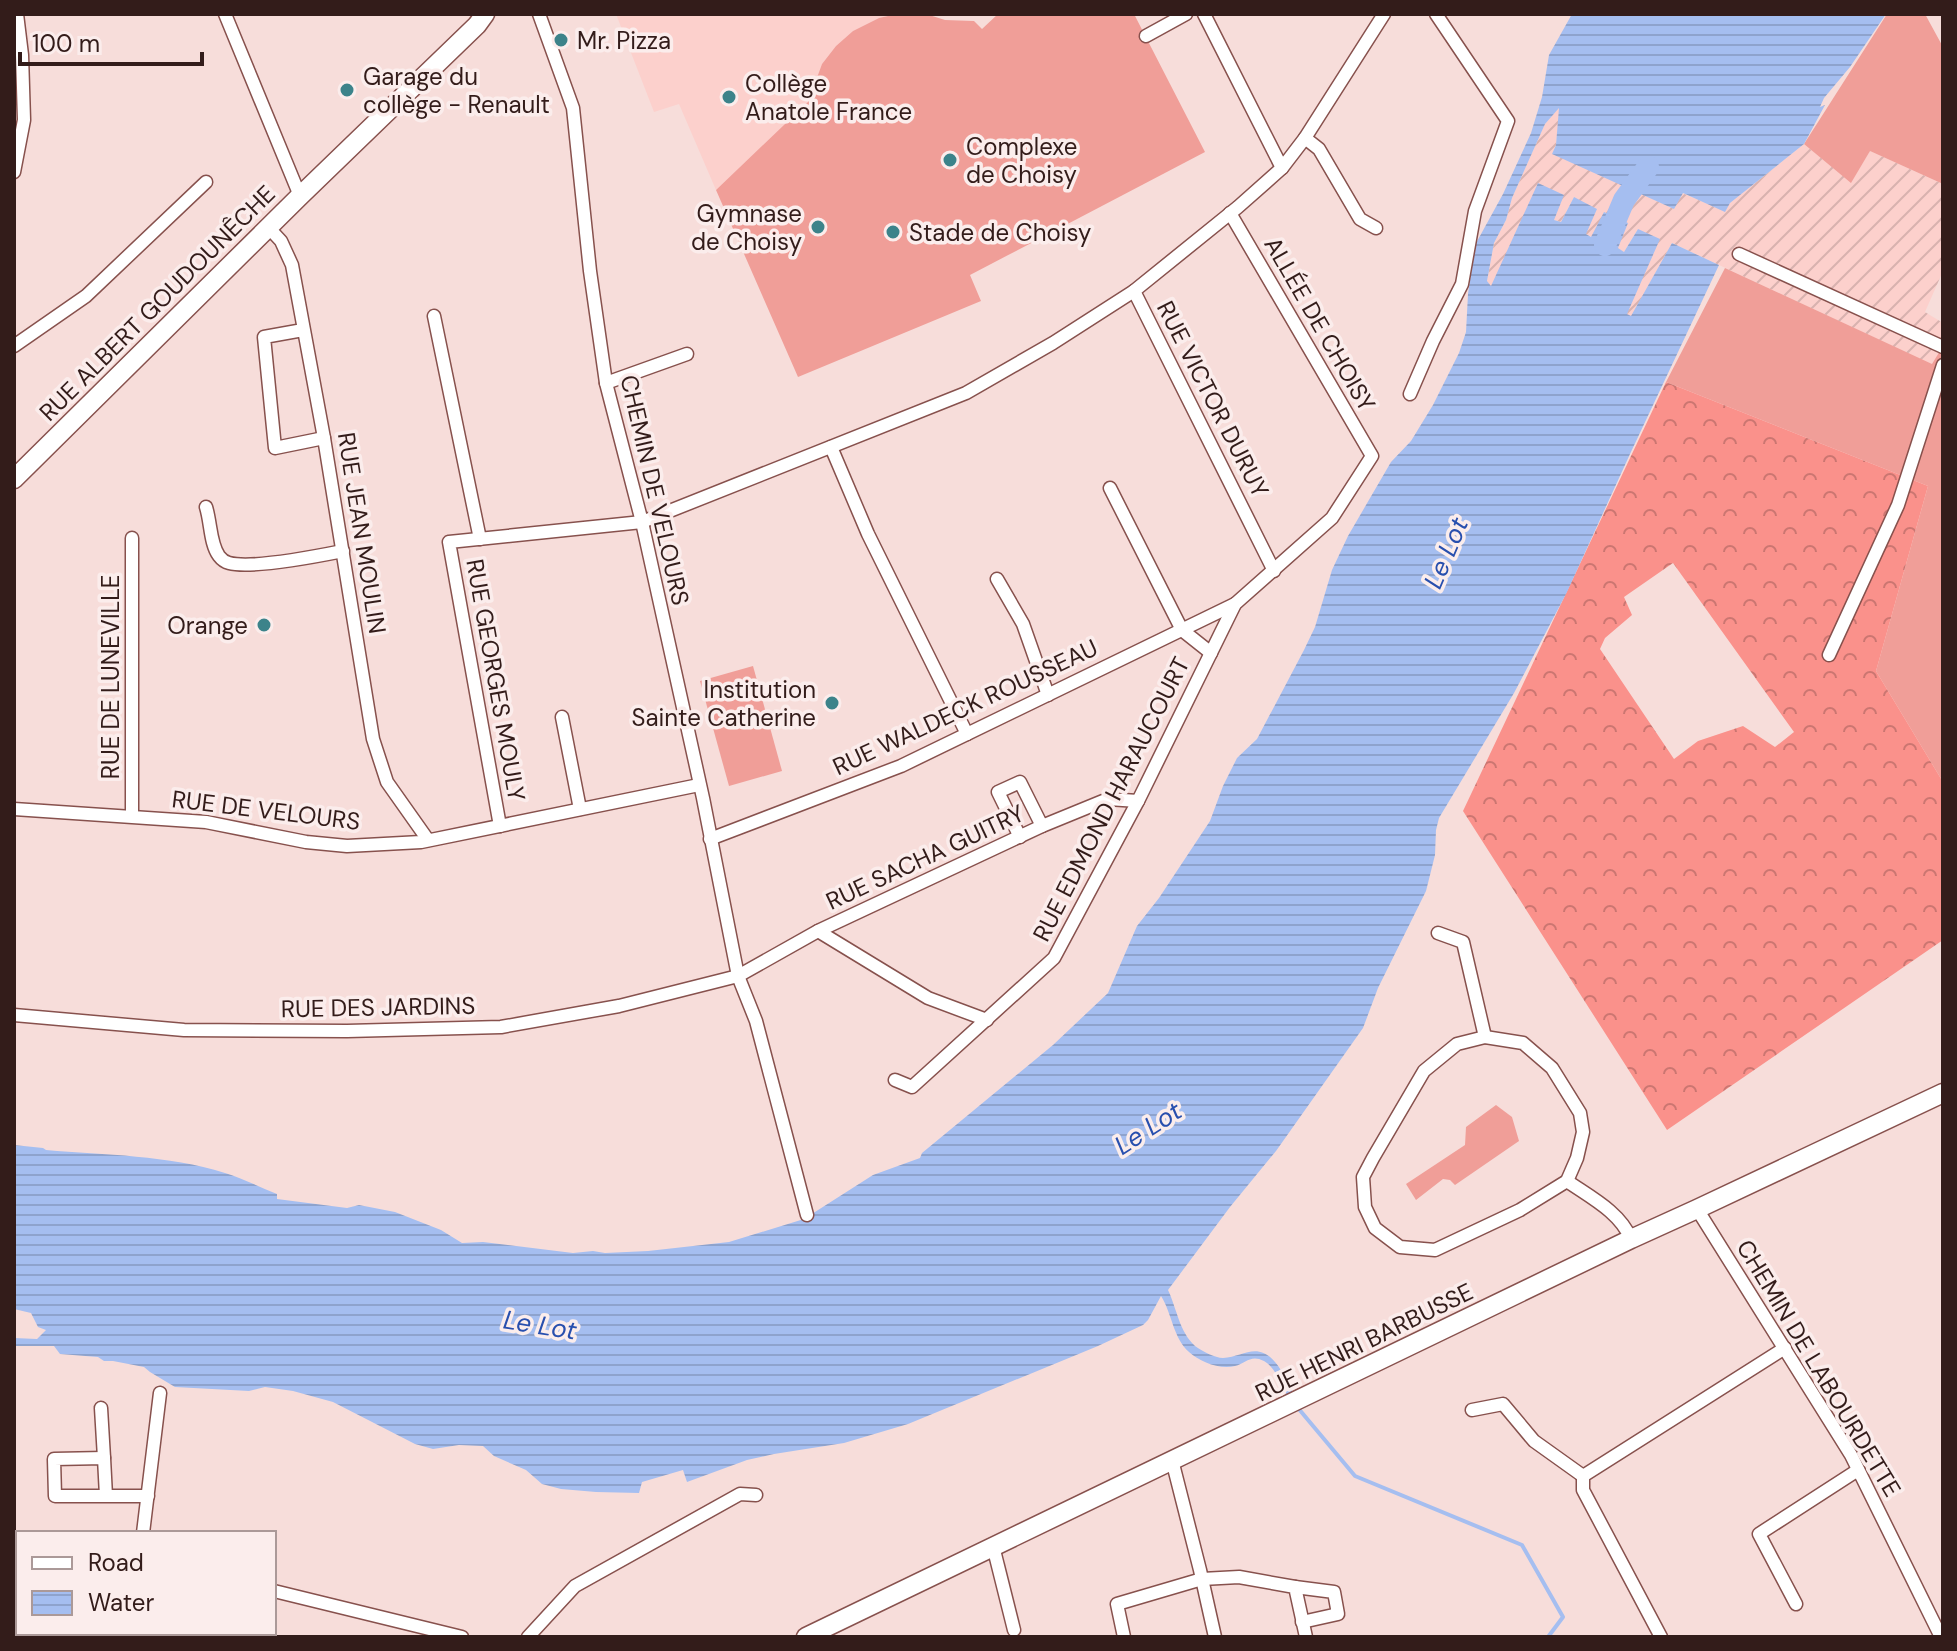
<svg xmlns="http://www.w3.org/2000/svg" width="1957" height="1651" font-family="'DM Sans',sans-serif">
<defs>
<pattern id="industrial-furrows" width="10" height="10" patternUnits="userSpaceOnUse" patternTransform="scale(2)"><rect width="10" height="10" fill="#fcd0cc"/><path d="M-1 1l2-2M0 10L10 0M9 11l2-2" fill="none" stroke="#d8b2af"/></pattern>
<pattern id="forest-crowns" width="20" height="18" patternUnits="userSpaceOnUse" patternTransform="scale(2)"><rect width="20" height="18" fill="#fa918b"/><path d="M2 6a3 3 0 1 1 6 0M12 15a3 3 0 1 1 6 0" fill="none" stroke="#cb7671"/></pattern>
<pattern id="water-rules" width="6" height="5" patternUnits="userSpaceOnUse" patternTransform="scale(2)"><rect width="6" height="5" fill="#a5bef0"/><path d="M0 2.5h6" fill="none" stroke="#8ea3cd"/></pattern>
</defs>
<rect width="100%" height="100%" fill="#f7ddda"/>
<path fill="#fcd0cc" d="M 616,14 L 897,14 L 879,18 L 853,31 L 836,46 L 822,64 L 808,102 L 716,190 L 679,104 L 654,112 Z"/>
<path fill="url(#industrial-furrows)" d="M 1560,106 L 1556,145 L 1553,153 L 1674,209 L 1682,193 L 1725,211 L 1730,203 L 1804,144 L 1851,182 L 1870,151 L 1943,184 L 1943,271 L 1925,312 L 1943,323 L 1943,346 L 1933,365 L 1672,243 L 1631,317 L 1627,315 L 1638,229 L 1624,252 L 1618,249 L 1605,212 L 1592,237 L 1586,234 L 1574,197 L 1561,222 L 1554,220 L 1539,183 L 1491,287 L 1487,281 L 1494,243 L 1506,220 L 1512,198 L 1545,124 Z"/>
<g fill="#f09e98">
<path d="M 897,14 L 926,14 L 945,20 L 974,21 L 982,29 L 998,14 L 1134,14 L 1205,152 L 970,275 L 981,301 L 798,377 L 716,190 L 808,102 L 822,64 L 836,46 L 853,31 L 879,18 Z"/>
<path d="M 1887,14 L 1925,14 L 1943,47 L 1943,184 L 1870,151 L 1851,183 L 1804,144 Z"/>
<path d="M 1725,268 L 1932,364 L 1943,346 L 1943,782 L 1876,671 L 1928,486 L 1666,382 Z"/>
<path d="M 753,666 L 782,771 L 729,786 L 700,681 Z"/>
<path d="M 1496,1105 L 1512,1117 L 1519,1141 L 1455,1185 L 1450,1180 L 1443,1179 L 1416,1200 L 1406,1184 L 1465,1145 L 1466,1127 Z"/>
</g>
<path fill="url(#forest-crowns)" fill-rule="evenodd" d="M 1666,382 L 1928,486 L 1876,671 L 1943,782 L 1943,940 L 1667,1130 L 1463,811 ZM 1673,563 L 1794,732 L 1775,747 L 1743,726 L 1698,741 L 1674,759 L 1600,649 L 1605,638 L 1632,615 L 1624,597 Z"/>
<path fill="url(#water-rules)" d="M 1572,14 L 1886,14 L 1850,67 L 1824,98 L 1820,107 L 1825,105 L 1804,144 L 1730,203 L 1725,212 L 1683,193 L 1674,209 L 1552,154 L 1556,145 L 1559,108 L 1545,124 L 1512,198 L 1506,220 L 1494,243 L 1487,281 L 1491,286 L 1538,183 L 1564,195 L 1554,220 L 1561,222 L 1574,197 L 1597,209 L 1586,234 L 1591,237 L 1604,212 L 1628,223 L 1618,248 L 1624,252 L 1638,229 L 1660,239 L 1627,314 L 1631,316 L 1672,243 L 1719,265 L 1630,454 L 1567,592 L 1514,693 L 1439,818 L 1436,830 L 1435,855 L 1426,891 L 1378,988 L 1363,1028 L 1276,1151 L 1230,1207 L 1168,1290 C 1177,1309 1179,1331 1195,1346 C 1202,1351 1215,1358 1223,1358 C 1243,1357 1257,1341 1275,1362 C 1283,1371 1288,1384 1294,1394 L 1288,1398 C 1282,1386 1276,1368 1264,1361 C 1251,1354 1246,1363 1235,1366 C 1220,1370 1200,1362 1189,1352 C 1173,1338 1172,1313 1161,1296 L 1148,1320 L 1143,1325 L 1098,1346 L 908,1424 L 844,1443 L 774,1454 L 747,1460 L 687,1482 L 683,1470 L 642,1482 L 639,1493 L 596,1492 L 561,1489 L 542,1484 L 526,1470 L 494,1456 L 483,1446 L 459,1445 L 433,1449 L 415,1444 L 333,1402 L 293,1391 L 265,1387 L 249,1391 L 175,1387 L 150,1372 L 144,1367 L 113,1361 L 104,1361 L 98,1357 L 60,1354 L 54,1346 L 14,1346 L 14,1338 L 37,1339 L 46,1330 L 38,1327 L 31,1313 L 14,1309 L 14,1145 L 43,1148 L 46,1150 C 105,1155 168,1155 225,1173 C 242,1178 259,1187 277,1194 L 277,1199 L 347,1208 L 359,1205 L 395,1212 L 441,1230 L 462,1243 L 483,1242 L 573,1253 L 593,1251 L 605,1253 L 648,1251 L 729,1242 L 804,1219 L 873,1175 L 920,1158 L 922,1153 L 1053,1045 L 1108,993 L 1137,926 L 1159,898 L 1210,821 L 1223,786 L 1237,758 L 1257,739 L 1304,650 L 1315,627 L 1332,570 L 1348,536 L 1391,462 L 1411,441 L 1433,405 L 1459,353 L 1466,332 L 1468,294 L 1475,245 L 1503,194 L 1531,133 L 1542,97 L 1549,55 Z"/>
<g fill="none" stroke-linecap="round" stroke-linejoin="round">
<path stroke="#a5bef0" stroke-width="4" d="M 1298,1408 L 1355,1476 L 1522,1545 L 1563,1617 L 1548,1637"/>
<path stroke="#a5bef0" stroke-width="22" d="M 1605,245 L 1624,200 L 1648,167"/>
<defs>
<g id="street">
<path d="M 225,14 L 300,196"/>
<path d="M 539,14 L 573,108 L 590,271 L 606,383 L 642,522 L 703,798 L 738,976 L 756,1021 L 807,1215"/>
<path d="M 1204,14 L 1282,168"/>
<path d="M 1146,36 L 1186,14"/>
<path d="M 1305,138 L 1319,149 L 1360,219 L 1376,228"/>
<path d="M 14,172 L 24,120 L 22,55 L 17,14"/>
<path d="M 268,227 L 281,241 L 292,265 L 324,438 L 373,739 L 387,782 L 428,840"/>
<path d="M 1739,254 L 1943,347"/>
<path d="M 434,316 L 480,539"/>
<path d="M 303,330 L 264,337 L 275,448 L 324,438"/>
<path d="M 14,346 L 86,296 L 206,182"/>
<path d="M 606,383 L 687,354"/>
<path d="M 1410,394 L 1433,341 L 1462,284 L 1475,211 L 1508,121 L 1436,14"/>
<path d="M 831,447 L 868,534 L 967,734"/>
<path d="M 1110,488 L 1182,630 L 1211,653"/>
<path d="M 206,507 C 211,523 210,544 219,556 C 222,560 225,562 229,563 C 251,569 318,556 343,551"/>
<path d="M 132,538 L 132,816"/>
<path d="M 1274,571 L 1134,291 L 1238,207 L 1282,168 L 1305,138 L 1384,14"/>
<path d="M 997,579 L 1023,624 L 1048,695"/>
<path d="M 1829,655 L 1898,505 L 1943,365"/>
<path d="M 562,717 L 580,809"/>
<path d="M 14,809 L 206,822 L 306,842 L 347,846 L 421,842 L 699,785"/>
<path d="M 500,826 L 449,542 L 642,522 L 966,393 L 1053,343 L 1134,291"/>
<path d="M 1020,837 L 998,792 L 1020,782 L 1042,826"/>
<path d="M 710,839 L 901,766 L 1235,604"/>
<path d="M 818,931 L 928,998 L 987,1020"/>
<path d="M 1438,933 L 1463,942 L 1485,1037"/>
<path d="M 14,1015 L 184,1030 L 347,1031 L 501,1027 L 619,1006 L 738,976 L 818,931 L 1042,826 L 1108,799 L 1138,801"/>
<path d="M 1485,1037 L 1523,1043 L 1552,1068 L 1580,1113 L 1583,1132 L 1577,1158 L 1567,1181 L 1520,1210 L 1435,1250 L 1400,1247 L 1375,1228 L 1365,1207 L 1363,1177 L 1373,1158 L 1424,1071 L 1457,1044 Z"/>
<path d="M 895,1080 L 912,1087 L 1054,958 L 1138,801 L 1235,604 L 1332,518 L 1372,456 L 1230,213"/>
<path d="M 1567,1181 C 1590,1197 1620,1212 1631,1239"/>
<path d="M 1697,1209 L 1851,1455 L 1941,1637"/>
<path d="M 101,1408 L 104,1458"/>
<path d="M 1472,1410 L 1503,1404 L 1534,1441 L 1583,1476"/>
<path d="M 1172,1460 L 1200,1570 L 1215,1637"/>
<path d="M 106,1496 L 104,1458 L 54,1459 L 55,1496 L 148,1496"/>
<path d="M 143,1533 L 160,1393"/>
<path d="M 993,1546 L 1014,1630"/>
<path d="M 14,1553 L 18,1553"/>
<path d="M 1295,1587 L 1334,1592 L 1338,1614 L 1302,1622"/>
<path d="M 274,1591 L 462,1637"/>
<path d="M 1796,1604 L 1759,1534 L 1858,1470"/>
<path d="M 241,1637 L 241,1633"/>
<path d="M 528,1637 L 575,1586 L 740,1494 L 756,1495"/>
<path d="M 1124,1637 L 1117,1604 L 1202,1579 L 1239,1577 L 1295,1587 L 1306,1637"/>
<path d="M 1661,1637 L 1583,1490 L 1583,1476 L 1785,1348"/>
</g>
<g id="secondary">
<path d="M 14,479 L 300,196 L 477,25 L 485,14"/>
<path d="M 806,1637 L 1631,1239 L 1697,1209 L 1943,1093"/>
</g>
</defs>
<use href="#street" stroke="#87514d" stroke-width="15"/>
<use href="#secondary" stroke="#87514d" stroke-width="21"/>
<use href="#street" stroke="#fff" stroke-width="12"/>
<use href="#secondary" stroke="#fff" stroke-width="18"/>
</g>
<g fill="#3c838a" stroke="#fbedec" stroke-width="3">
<circle cx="561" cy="40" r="8"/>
<circle cx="347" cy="90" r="8"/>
<circle cx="729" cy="97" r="8"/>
<circle cx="950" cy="160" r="8"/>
<circle cx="818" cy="227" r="8"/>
<circle cx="893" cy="232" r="8"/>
<circle cx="264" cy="625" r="8"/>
<circle cx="832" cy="703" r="8"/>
</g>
<g text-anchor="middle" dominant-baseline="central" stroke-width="7" stroke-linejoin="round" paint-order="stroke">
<g font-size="24" fill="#331c1a" stroke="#fbedec" text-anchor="start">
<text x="577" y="40">Mr. Pizza</text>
<text x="363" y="76">Garage du<tspan x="363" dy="28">collège - Renault</tspan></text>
<text x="745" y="83">Collège<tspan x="745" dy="28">Anatole France</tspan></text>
<text x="966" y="146">Complexe<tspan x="966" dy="28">de Choisy</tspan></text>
<text x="802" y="213" text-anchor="end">Gymnase<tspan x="802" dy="28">de Choisy</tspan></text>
<text x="909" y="232">Stade de Choisy</text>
<text x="248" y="625" text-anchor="end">Orange</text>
<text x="816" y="689" text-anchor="end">Institution<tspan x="816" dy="28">Sainte Catherine</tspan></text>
</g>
<g font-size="24" fill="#331c1a" stroke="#fbedec">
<text transform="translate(157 303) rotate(-45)">RUE ALBERT GOUDOUNÊCHE</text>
<text transform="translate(1320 324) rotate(60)">ALLÉE DE CHOISY</text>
<text transform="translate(1213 399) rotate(63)">RUE VICTOR DURUY</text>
<text transform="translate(655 490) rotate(77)">CHEMIN DE VELOURS</text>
<text transform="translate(362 533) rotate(81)">RUE JEAN MOULIN</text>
<text transform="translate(110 677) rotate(-90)">RUE DE LUNEVILLE</text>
<text transform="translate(496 680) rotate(80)">RUE GEORGES MOULY</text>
<text transform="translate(965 707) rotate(-25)">RUE WALDECK ROUSSEAU</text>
<text transform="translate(1111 799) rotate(-63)">RUE EDMOND HARAUCOURT</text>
<text transform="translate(266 810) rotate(7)">RUE DE VELOURS</text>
<text transform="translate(925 857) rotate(-25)">RUE SACHA GUITRY</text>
<text transform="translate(378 1007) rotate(-1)">RUE DES JARDINS</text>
<text transform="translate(1364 1342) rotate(-26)">RUE HENRI BARBUSSE</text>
<text transform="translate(1819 1368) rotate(59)">CHEMIN DE LABOURDETTE</text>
</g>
<g font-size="26" font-style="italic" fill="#284fae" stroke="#fbedec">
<text transform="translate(1446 553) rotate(-67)">Le Lot</text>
<text transform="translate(1148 1128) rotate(-33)">Le Lot</text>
<text transform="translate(540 1325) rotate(9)">Le Lot</text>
</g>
</g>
<rect width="1957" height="1651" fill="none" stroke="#331c1a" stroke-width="32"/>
<rect x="16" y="1531" width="260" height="104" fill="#fbedec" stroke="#ab9998" stroke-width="2"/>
<rect x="32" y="1557" width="40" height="12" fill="#ffffff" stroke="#ab9998" stroke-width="2"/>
<text x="88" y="1571" font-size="24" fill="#331c1a">Road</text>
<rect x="32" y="1591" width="40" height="24" fill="url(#water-rules)" stroke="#ab9998" stroke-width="2"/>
<text x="88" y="1611" font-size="24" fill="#331c1a">Water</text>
<path d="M20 52v12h182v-12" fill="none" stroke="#331c1a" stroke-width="4"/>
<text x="32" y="52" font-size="24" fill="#331c1a" stroke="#fbedec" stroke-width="6" paint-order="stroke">100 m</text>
</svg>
